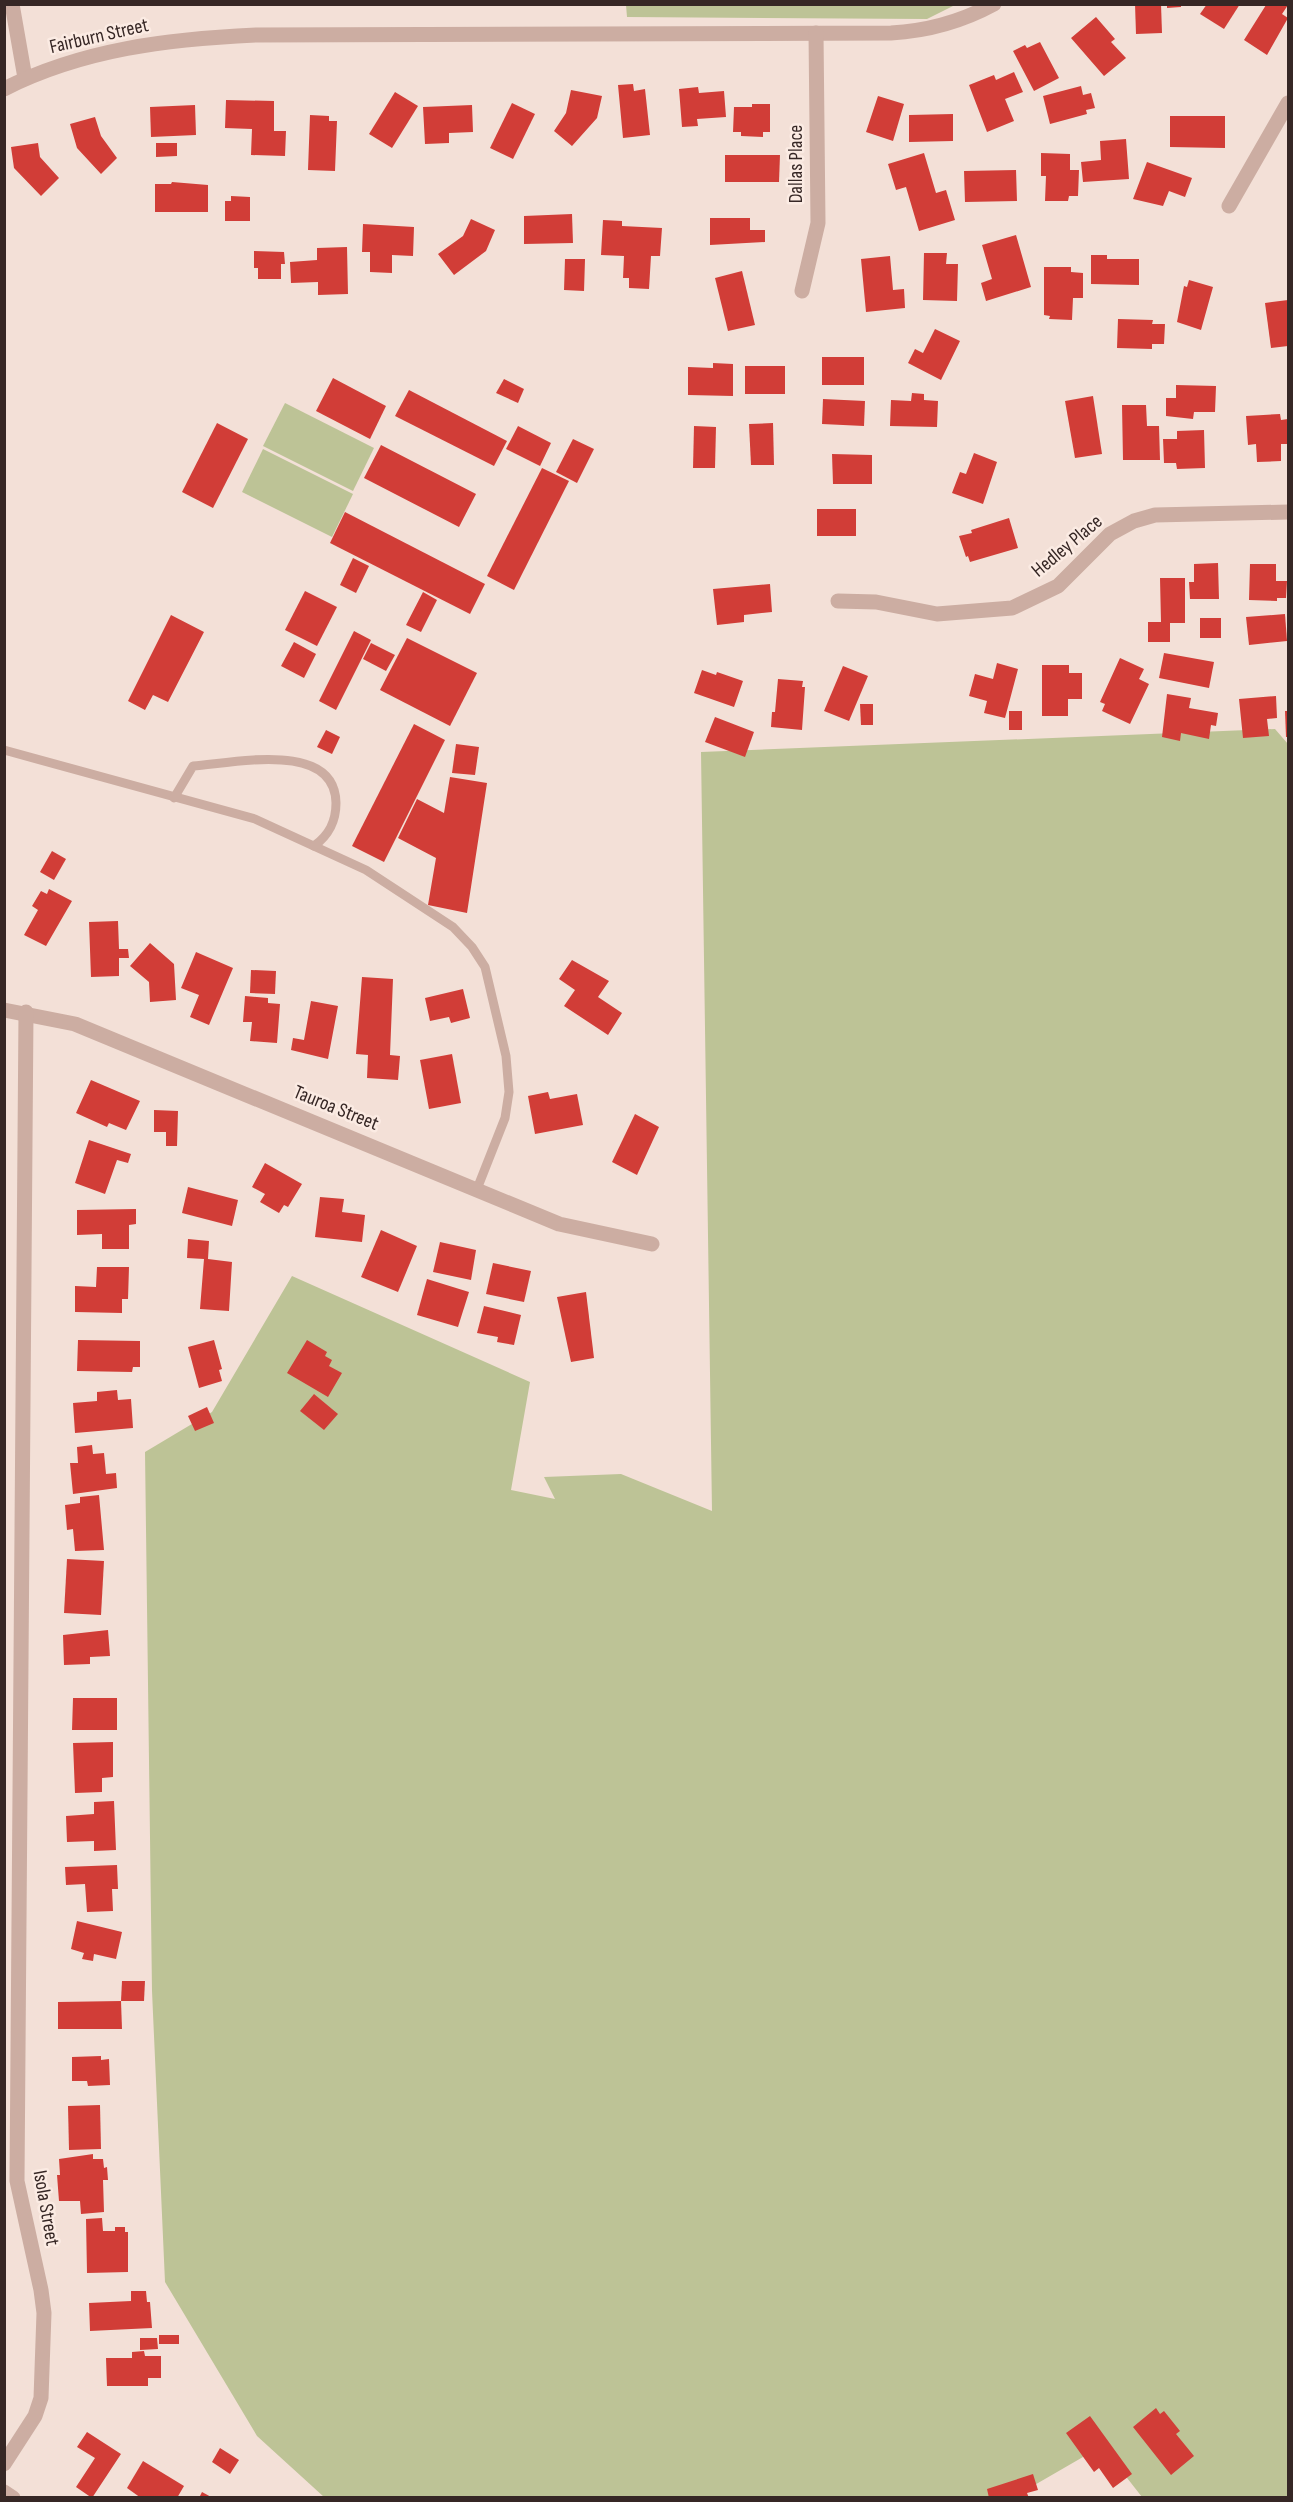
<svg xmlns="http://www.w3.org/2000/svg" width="1293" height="2502" font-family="'Sofia Sans Condensed',sans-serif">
<rect width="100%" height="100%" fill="#f3e0d7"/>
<g fill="#bdc396">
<path d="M 626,5 L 626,4 L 955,5 L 927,19 L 627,17 Z"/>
<path d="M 285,403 L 374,448 L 353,491 L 263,446 Z"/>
<path d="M 263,449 L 353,494 L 332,537 L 242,492 Z"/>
<path d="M 1275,729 L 1288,744 L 1288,2497 L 1142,2497 L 1102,2446 L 1014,2497 L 324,2497 L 257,2436 L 165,2282 L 152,1991 L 145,1452 L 212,1412 L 292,1276 L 530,1382 L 511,1490 L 555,1499 L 544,1477 L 621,1474 L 712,1511 L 701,752 Z"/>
</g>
<g fill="#d13d37">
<path d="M 1135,4 L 1161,4 L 1162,33 L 1136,34 Z"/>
<path d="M 1167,4 L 1181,4 L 1181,7 L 1167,8 Z"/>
<path d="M 1207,4 L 1240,4 L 1224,29 L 1200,14 Z"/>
<path d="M 1266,5 L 1288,5 L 1282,14 L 1288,18 L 1267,55 L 1244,40 Z"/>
<path d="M 1096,17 L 1115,39 L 1111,42 L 1126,58 L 1104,76 L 1071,38 Z"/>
<path d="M 1040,42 L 1059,78 L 1034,91 L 1013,51 L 1025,45 L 1027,48 Z"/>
<path d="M 1014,72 L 1023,92 L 1005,99 L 1014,121 L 987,132 L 969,85 L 994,75 L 996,80 Z"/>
<path d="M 633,84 L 634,91 L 645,89 L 650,135 L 623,138 L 618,85 Z"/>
<path d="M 1081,86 L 1083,95 L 1091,93 L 1095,108 L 1086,110 L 1087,114 L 1050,124 L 1043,96 Z"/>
<path d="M 698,87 L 699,93 L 724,91 L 726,117 L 697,119 L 698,126 L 682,127 L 679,89 Z"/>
<path d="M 571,90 L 602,96 L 597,118 L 572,146 L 554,131 L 566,113 Z"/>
<path d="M 395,92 L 418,106 L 392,148 L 369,134 Z"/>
<path d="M 878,96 L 904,104 L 893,141 L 866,132 Z"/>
<path d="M 226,100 L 274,101 L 274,131 L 286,131 L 285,156 L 251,155 L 252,129 L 225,128 Z"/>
<path d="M 512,103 L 535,114 L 513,159 L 490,148 Z"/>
<path d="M 752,104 L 770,104 L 770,132 L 763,132 L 763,137 L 741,136 L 741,132 L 733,132 L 734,107 L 752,107 Z"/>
<path d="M 195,105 L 196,135 L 151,137 L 150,107 Z"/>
<path d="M 472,105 L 473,132 L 449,133 L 449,143 L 425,144 L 423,107 Z"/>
<path d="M 953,114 L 953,141 L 909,142 L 909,115 Z"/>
<path d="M 310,115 L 329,116 L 329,121 L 337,121 L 335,171 L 308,170 Z"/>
<path d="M 1170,116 L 1225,116 L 1225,148 L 1170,147 Z"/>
<path d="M 95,117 L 101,136 L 117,158 L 101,174 L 77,148 L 70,124 Z"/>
<path d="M 1126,139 L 1129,179 L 1083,182 L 1081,162 L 1101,160 L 1100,141 Z"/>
<path d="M 38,143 L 40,157 L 59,178 L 41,196 L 14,168 L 11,147 Z"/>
<path d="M 156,143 L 177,143 L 177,156 L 156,157 Z"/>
<path d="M 924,153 L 936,193 L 946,190 L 955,220 L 919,231 L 906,187 L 896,190 L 888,164 Z"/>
<path d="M 1041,153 L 1070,154 L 1070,170 L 1079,170 L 1078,196 L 1069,196 L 1068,201 L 1045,201 L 1046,176 L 1041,176 Z"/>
<path d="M 725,155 L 780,155 L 779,182 L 725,182 Z"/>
<path d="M 1147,162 L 1192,178 L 1185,197 L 1169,191 L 1163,206 L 1133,199 Z"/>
<path d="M 1016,170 L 1017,201 L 965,202 L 964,171 Z"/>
<path d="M 172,182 L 208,185 L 208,212 L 155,212 L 155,184 L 171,184 Z"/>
<path d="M 231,196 L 250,197 L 250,221 L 225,221 L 225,201 L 231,201 Z"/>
<path d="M 572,214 L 573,243 L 524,244 L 524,216 Z"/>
<path d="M 710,218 L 750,218 L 750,230 L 765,230 L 765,242 L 710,245 Z"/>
<path d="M 471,219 L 495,230 L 486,251 L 454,275 L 438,254 L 463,236 Z"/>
<path d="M 603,220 L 622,221 L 622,226 L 662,228 L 660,256 L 651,256 L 649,289 L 629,288 L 629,278 L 623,278 L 624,256 L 601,255 Z"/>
<path d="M 363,224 L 414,227 L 413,256 L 392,255 L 392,273 L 370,272 L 370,252 L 362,252 Z"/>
<path d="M 1016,235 L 1031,287 L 986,301 L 981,283 L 992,279 L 982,245 Z"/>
<path d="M 347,247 L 348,294 L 318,295 L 318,282 L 291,283 L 290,262 L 317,260 L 317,248 Z"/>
<path d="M 254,251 L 284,252 L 285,264 L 281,264 L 281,279 L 258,279 L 258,268 L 254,268 Z"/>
<path d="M 924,253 L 947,253 L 946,264 L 958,264 L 957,301 L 923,300 Z"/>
<path d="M 1091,255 L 1107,255 L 1107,259 L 1139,259 L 1139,285 L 1091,284 Z"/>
<path d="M 890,256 L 893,290 L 904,289 L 905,308 L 866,312 L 861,259 Z"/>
<path d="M 565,259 L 585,259 L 584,291 L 564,290 Z"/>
<path d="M 1044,267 L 1071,267 L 1071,272 L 1083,273 L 1083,298 L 1073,298 L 1072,320 L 1049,319 L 1050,316 L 1044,315 Z"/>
<path d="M 742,271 L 755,325 L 728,331 L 715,278 Z"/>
<path d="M 1189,280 L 1213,287 L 1201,330 L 1177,322 L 1184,286 L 1187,287 Z"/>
<path d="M 1288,300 L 1288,346 L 1271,348 L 1265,303 Z"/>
<path d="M 1118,319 L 1153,320 L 1152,324 L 1165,324 L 1164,344 L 1152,344 L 1152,349 L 1117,348 Z"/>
<path d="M 935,329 L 960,341 L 941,380 L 908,363 L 915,349 L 923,353 Z"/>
<rect x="822" y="357" width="42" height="28"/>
<path d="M 713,363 L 733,364 L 733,396 L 688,395 L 688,367 L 713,368 Z"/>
<rect x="745" y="366" width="40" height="28"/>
<path d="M 333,378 L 386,406 L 370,439 L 316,411 Z"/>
<path d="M 504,379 L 524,389 L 518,403 L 496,393 Z"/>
<path d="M 1176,385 L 1216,386 L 1215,412 L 1194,412 L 1193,419 L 1166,416 L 1166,398 L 1176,398 Z"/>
<path d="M 409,390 L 507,441 L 494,466 L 395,416 Z"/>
<path d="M 912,393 L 924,394 L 924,400 L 938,401 L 937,427 L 890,426 L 891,400 L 911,401 Z"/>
<path d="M 1093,396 L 1102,454 L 1075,458 L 1065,401 Z"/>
<path d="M 823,399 L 865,401 L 864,426 L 822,424 Z"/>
<path d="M 1122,405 L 1146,405 L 1147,426 L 1159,426 L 1160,460 L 1123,460 Z"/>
<path d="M 1280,414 L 1281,420 L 1288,419 L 1288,444 L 1281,444 L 1281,461 L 1257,462 L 1256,444 L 1248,445 L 1246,416 Z"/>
<path d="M 217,423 L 248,439 L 213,508 L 182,492 Z"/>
<path d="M 773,423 L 774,465 L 751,465 L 749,424 Z"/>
<path d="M 518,426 L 551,443 L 540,466 L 506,449 Z"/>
<path d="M 694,426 L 716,427 L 715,468 L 693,468 Z"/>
<path d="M 1204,430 L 1205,468 L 1177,469 L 1176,463 L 1164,463 L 1163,439 L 1177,439 L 1177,431 Z"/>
<path d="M 573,439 L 594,449 L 577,483 L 556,472 Z"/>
<path d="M 381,445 L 476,494 L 459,527 L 364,478 Z"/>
<path d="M 974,453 L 997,462 L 983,504 L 952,493 L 960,472 L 966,474 Z"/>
<path d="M 832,454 L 872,455 L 872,484 L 833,484 Z"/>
<path d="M 542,468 L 569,481 L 514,590 L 487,576 Z"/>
<rect x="817" y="509" width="39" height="27"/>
<path d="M 345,512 L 485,584 L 470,614 L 330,543 Z"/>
<path d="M 1009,518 L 1018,548 L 970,562 L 968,556 L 966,557 L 959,536 L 972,533 L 971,530 Z"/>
<path d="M 353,558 L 369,566 L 356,593 L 340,585 Z"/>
<path d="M 1218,563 L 1219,599 L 1190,599 L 1189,582 L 1194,582 L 1194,564 Z"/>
<path d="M 1250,564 L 1276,564 L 1276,581 L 1287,581 L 1286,598 L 1277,598 L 1277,601 L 1249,600 Z"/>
<path d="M 1160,578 L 1185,578 L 1185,623 L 1170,623 L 1170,642 L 1148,642 L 1148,622 L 1161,622 Z"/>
<path d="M 770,584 L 772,612 L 744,615 L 744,622 L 717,625 L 713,589 Z"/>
<path d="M 305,591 L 337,607 L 317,646 L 285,630 Z"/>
<path d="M 423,592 L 437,600 L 421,632 L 406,625 Z"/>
<path d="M 1285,614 L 1287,641 L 1249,645 L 1246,617 Z"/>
<path d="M 171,615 L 204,632 L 168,702 L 153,695 L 145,710 L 128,701 Z"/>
<rect x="1200" y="618" width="21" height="20"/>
<path d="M 354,631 L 371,640 L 336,710 L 319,701 Z"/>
<path d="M 407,638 L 477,673 L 450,726 L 380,690 Z"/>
<path d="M 294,642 L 316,654 L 304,678 L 281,666 Z"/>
<path d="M 371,643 L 395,655 L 386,671 L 363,659 Z"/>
<path d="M 1164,653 L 1214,662 L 1209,688 L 1159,678 Z"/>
<path d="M 1120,658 L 1144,669 L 1139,679 L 1149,684 L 1130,724 L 1102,711 L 1105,704 L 1100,702 Z"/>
<path d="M 997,663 L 1018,669 L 1005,718 L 984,713 L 987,701 L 969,696 L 975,674 L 993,679 Z"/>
<path d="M 1042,665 L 1069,665 L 1069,673 L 1082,673 L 1082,699 L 1068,699 L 1068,716 L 1042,716 Z"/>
<path d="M 843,666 L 868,676 L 849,721 L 824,711 Z"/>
<path d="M 702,670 L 716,675 L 717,672 L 743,681 L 734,707 L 694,693 Z"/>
<path d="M 778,679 L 803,681 L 802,687 L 805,687 L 802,730 L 771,727 L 772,712 L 775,712 Z"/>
<path d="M 1167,694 L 1191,698 L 1189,708 L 1218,713 L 1216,726 L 1211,725 L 1209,739 L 1181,733 L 1180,741 L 1162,737 Z"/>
<path d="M 1276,696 L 1277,718 L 1267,719 L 1269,736 L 1243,738 L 1239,699 Z"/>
<path d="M 860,704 L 873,704 L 873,725 L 861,725 Z"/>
<rect x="1009" y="711" width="13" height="19"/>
<path d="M 1285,711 L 1288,711 L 1288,737 L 1286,737 Z"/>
<path d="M 715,717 L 754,732 L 745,757 L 705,742 Z"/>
<path d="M 414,724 L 445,740 L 384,862 L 352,846 Z"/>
<path d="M 326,730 L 340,737 L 332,754 L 317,747 Z"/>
<path d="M 456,744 L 479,747 L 475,775 L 452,773 Z"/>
<path d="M 450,777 L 487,783 L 467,913 L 428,905 L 436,858 L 398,838 L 417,799 L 444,813 Z"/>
<path d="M 52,851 L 66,859 L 54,880 L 40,872 Z"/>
<path d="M 49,889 L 72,901 L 46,946 L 24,935 L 38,910 L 32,906 L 41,891 L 47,894 Z"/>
<path d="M 118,921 L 119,949 L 128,949 L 129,958 L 119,958 L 119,976 L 91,977 L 89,922 Z"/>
<path d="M 150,943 L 174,964 L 176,1000 L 150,1002 L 149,982 L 130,966 Z"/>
<path d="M 196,952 L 233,968 L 209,1025 L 190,1017 L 199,995 L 181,988 Z"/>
<path d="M 572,960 L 609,981 L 598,997 L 622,1013 L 608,1035 L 564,1006 L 575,990 L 559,979 Z"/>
<path d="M 251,970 L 276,971 L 275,994 L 250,993 Z"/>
<path d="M 362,977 L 393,979 L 390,1055 L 400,1056 L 398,1080 L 367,1078 L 368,1055 L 356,1054 Z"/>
<path d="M 463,989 L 470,1018 L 451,1023 L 449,1017 L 430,1021 L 425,998 Z"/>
<path d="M 245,996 L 268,998 L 268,1003 L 280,1004 L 277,1043 L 250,1041 L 252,1022 L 243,1022 Z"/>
<path d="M 311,1001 L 338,1006 L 328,1059 L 291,1050 L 293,1038 L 304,1040 Z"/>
<path d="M 452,1054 L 461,1103 L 429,1109 L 420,1060 Z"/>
<path d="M 91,1080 L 140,1101 L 126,1130 L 109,1123 L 107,1127 L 76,1113 Z"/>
<path d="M 548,1092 L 550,1099 L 577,1094 L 583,1125 L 535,1134 L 528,1096 Z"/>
<path d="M 154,1110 L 178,1111 L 177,1146 L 166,1146 L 166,1132 L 154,1132 Z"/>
<path d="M 635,1114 L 659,1127 L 637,1175 L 612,1162 Z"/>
<path d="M 89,1140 L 131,1154 L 128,1163 L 117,1160 L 105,1194 L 75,1183 Z"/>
<path d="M 265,1163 L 302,1184 L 288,1207 L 284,1205 L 279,1213 L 260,1202 L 265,1194 L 252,1187 Z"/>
<path d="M 188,1187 L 238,1200 L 232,1226 L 182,1213 Z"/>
<path d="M 320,1197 L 344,1199 L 342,1212 L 365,1215 L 362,1242 L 315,1237 Z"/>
<path d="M 136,1209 L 136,1224 L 129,1225 L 129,1249 L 102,1249 L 102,1234 L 77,1235 L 77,1210 Z"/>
<path d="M 381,1230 L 417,1246 L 398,1292 L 361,1277 Z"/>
<path d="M 188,1239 L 209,1241 L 208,1259 L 232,1262 L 229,1311 L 200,1309 L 204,1259 L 187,1258 Z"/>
<path d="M 440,1242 L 476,1250 L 471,1280 L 433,1272 Z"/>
<path d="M 493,1263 L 531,1271 L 524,1302 L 486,1294 Z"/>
<path d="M 97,1267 L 129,1267 L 128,1299 L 122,1299 L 122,1313 L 75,1312 L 75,1286 L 96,1287 Z"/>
<path d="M 427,1279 L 469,1292 L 458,1327 L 417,1315 Z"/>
<path d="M 586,1292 L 594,1358 L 571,1362 L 557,1297 Z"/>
<path d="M 484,1306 L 521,1315 L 514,1345 L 497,1342 L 498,1337 L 477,1333 Z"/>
<path d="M 78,1340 L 140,1341 L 140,1367 L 133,1367 L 132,1372 L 77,1371 Z"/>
<path d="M 214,1340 L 222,1369 L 219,1370 L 222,1381 L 199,1388 L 188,1347 Z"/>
<path d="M 307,1340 L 327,1352 L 325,1356 L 332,1360 L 329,1366 L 342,1373 L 328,1397 L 287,1373 Z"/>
<path d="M 117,1390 L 118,1400 L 131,1399 L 133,1428 L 75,1433 L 73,1403 L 97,1401 L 97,1392 Z"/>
<path d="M 314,1394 L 338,1414 L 324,1430 L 300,1411 Z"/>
<path d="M 207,1407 L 214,1423 L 195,1431 L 188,1416 Z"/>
<path d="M 92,1445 L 93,1454 L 104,1453 L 106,1474 L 116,1473 L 117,1488 L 73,1494 L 70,1463 L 78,1463 L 77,1447 Z"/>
<path d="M 99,1495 L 104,1550 L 75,1551 L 73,1529 L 67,1530 L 65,1505 L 80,1503 L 80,1497 Z"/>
<path d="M 67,1559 L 104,1561 L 101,1615 L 64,1613 Z"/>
<path d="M 108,1630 L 110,1656 L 90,1657 L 90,1664 L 64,1665 L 63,1635 Z"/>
<path d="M 73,1698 L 117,1698 L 117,1730 L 72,1730 Z"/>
<path d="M 113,1742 L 113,1777 L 102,1778 L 102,1792 L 75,1793 L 73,1743 Z"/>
<path d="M 114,1801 L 116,1850 L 94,1851 L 94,1841 L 67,1842 L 66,1816 L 94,1814 L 94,1802 Z"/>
<path d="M 117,1865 L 118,1889 L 112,1889 L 113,1911 L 87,1912 L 85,1884 L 66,1885 L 65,1867 Z"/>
<path d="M 77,1921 L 122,1932 L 116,1959 L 94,1954 L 93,1961 L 82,1959 L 84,1953 L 71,1949 Z"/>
<path d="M 122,1981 L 145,1981 L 144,2001 L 121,2001 Z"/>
<path d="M 121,2001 L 122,2029 L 58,2029 L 58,2002 Z"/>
<path d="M 101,2056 L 101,2060 L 109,2059 L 110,2085 L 88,2086 L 87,2081 L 72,2081 L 72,2057 Z"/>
<path d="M 100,2105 L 101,2149 L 69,2150 L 68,2106 Z"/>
<path d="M 93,2154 L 93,2159 L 103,2159 L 104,2168 L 107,2167 L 108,2180 L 103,2180 L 104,2212 L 81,2214 L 80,2201 L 59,2201 L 57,2175 L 60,2175 L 59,2159 Z"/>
<path d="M 102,2218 L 103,2231 L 115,2231 L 115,2227 L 125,2227 L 125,2232 L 128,2232 L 128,2272 L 87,2273 L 86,2219 Z"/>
<path d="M 131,2291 L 146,2291 L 147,2302 L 150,2302 L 152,2328 L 90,2331 L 89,2303 L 131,2301 Z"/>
<rect x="159" y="2335" width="20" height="9"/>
<path d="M 140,2338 L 157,2338 L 158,2349 L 140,2350 Z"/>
<path d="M 144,2351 L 145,2356 L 161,2356 L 161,2378 L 148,2378 L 148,2386 L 107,2386 L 106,2358 L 132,2358 L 132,2352 Z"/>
<path d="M 1156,2408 L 1160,2414 L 1164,2411 L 1180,2431 L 1176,2434 L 1194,2456 L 1171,2475 L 1133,2427 Z"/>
<path d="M 1090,2416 L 1132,2474 L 1113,2488 L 1099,2468 L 1094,2472 L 1066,2433 Z"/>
<path d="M 87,2432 L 121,2454 L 92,2498 L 76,2487 L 95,2458 L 77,2447 Z"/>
<path d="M 220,2448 L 239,2460 L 230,2474 L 212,2462 Z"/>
<path d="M 143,2461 L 184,2486 L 177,2498 L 141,2498 L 127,2488 Z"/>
<path d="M 1033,2474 L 1038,2490 L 1027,2493 L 1029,2498 L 989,2498 L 987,2489 Z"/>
<path d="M 202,2492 L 213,2498 L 199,2498 Z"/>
</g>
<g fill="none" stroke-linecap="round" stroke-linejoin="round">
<g stroke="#ccada2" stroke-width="9">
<path d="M 4,750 L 255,819 L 366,870 L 453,927 L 472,947 L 485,967 L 506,1056 L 509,1092 L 505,1118 L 477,1189"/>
<path d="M 174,798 L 193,766 C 234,763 335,740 336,803 C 336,822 329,835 314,846"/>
</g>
<g stroke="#ccada2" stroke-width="15">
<path d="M 12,4 L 25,78"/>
<path d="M 4,89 C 83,49 169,39 256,35 L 891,33 C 928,31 961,22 994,4"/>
<path d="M 1229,206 L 1288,103"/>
<path d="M 802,291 L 818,223 L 816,33"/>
<path d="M 838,601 L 876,602 L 937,614 L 1012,608 L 1058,586 L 1110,534 L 1134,521 L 1155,515 L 1288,512"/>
<path d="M 4,1010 L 75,1024 L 559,1224 L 652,1244"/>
<path d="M 4,2464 L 35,2416 L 41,2398 L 44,2313 L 41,2290 L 17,2181 L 26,1012"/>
<path d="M 4,2492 L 13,2498"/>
</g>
</g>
<g text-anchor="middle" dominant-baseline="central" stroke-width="5" stroke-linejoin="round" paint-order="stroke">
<g font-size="20" fill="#362725" stroke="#fbebe3">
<text transform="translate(99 36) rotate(-13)">Fairburn Street</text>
<text transform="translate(796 164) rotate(-90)">Dallas Place</text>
<text transform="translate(1067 546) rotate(-40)">Hedley Place</text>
<text transform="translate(336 1108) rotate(22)">Tauroa Street</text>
<text transform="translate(46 2208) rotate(80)">Isola Street</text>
</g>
</g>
<rect width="1293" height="2502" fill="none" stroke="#362725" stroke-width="12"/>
</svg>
